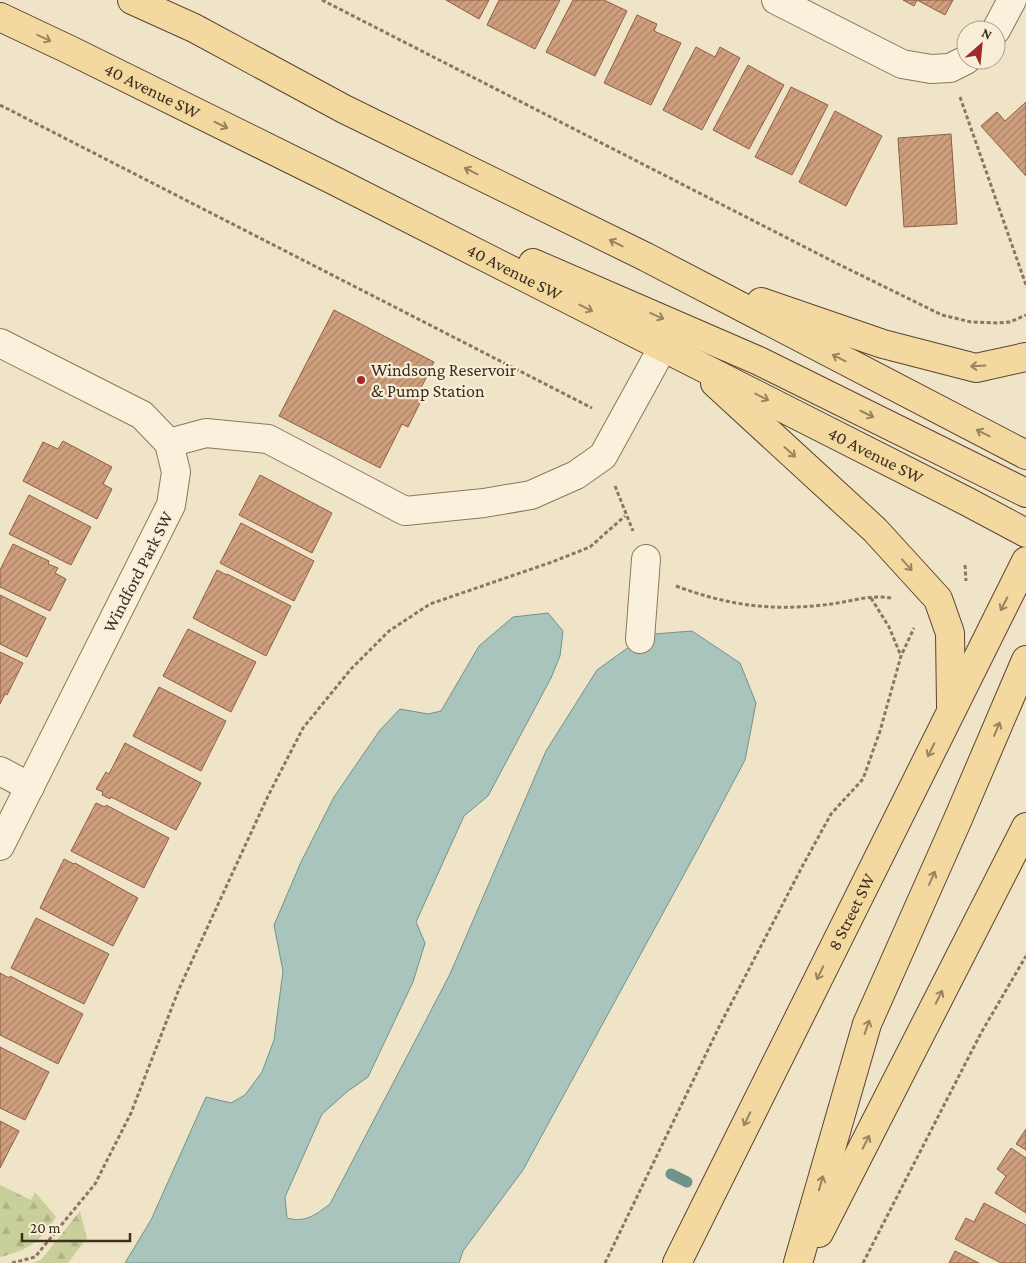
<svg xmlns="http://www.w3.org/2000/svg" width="1026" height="1263" font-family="'Crimson Pro',serif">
<defs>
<pattern id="forest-firs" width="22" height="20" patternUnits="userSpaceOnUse" patternTransform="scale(1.25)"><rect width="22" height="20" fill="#c9cf9b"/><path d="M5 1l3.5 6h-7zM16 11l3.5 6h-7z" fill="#aeb285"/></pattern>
<pattern id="building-hatch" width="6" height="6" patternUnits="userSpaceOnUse" patternTransform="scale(1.25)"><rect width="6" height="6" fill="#cf9f7d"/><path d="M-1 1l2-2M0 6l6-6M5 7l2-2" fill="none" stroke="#a98266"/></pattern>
</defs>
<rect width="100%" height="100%" fill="#f0e4c8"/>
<g fill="url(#forest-firs)">
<path d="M 0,1185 L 31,1200 L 35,1192 L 56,1217 C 40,1242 29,1250 0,1257 Z"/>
<path d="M 80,1211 L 87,1238 L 68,1263 L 32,1263 L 41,1260 Z"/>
</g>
<path fill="#a9c4bc" stroke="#6f938a" d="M 548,613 L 563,631 L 560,656 L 551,678 L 488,796 L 464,816 L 416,922 L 425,943 L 413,982 L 368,1077 L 348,1091 L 322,1114 L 285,1197 L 287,1218 C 306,1223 315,1215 330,1204 L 450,974 L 546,751 L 597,670 L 640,639 L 654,634 L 692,631 L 740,663 L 756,703 L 745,760 L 699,847 L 523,1170 L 463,1251 L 459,1263 L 125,1263 L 151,1220 L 206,1097 L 231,1103 L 245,1095 L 262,1072 L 274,1040 L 283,971 L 274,925 L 301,862 L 334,797 L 380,730 L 400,709 L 428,714 L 441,711 L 479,646 L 513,617 Z"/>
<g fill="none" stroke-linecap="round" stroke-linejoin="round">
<path stroke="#6f938a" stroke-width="11" d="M 671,1174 L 687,1182"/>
</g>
<g fill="url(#building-hatch)" stroke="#8d5f41">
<path d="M 446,0 L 489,0 L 479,19 Z"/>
<path d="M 499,0 L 560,0 L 535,49 L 487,25 Z"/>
<path d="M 573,0 L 604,0 L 627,11 L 595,76 L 546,52 Z"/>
<path d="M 903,0 L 917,0 L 914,6 Z"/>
<path d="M 917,0 L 953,0 L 945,15 Z"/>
<path d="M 637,15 L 657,24 L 654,31 L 681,43 L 651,105 L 604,83 Z"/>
<path d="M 696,47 L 715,57 L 720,47 L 740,58 L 702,130 L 663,110 Z"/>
<path d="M 748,65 L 784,85 L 749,149 L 713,130 Z"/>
<path d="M 791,87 L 828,105 L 792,175 L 755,157 Z"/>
<path d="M 1026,102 L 1026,176 L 981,126 L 997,112 L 1005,121 Z"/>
<path d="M 835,111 L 882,136 L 846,206 L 799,182 Z"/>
<path d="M 951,134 L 957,224 L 904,227 L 898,138 Z"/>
<path d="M 334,310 L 434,362 L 416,398 L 421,401 L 408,427 L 402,424 L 380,468 L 279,416 Z"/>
<path d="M 63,441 L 112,467 L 103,484 L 112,489 L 97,519 L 23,481 L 43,442 L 58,449 Z"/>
<path d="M 260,475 L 332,513 L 312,553 L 239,515 Z"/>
<path d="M 29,495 L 91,527 L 71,565 L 9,534 Z"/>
<path d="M 241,523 L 314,561 L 294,601 L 220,563 Z"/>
<path d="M 13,544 L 49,561 L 48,564 L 58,568 L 55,573 L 66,579 L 50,611 L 0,587 L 0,570 Z"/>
<path d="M 217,570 L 227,575 L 227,574 L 291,606 L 266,656 L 193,618 Z"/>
<path d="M 0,595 L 46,618 L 27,657 L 0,644 Z"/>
<path d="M 188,629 L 256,662 L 231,712 L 163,676 Z"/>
<path d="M 0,652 L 23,663 L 7,695 L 5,694 L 0,704 Z"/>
<path d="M 159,687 L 226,721 L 201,771 L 133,736 Z"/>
<path d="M 125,743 L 201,783 L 176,830 L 111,797 L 110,799 L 102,795 L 103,792 L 96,789 L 106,772 L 109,774 Z"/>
<path d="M 96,803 L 105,807 L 106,805 L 169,838 L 144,888 L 71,851 Z"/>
<path d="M 64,859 L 74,864 L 75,863 L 138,898 L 113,946 L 40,908 Z"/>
<path d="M 36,918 L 109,954 L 84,1004 L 11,968 Z"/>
<path d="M 0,973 L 9,978 L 10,976 L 83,1014 L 58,1064 L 0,1035 Z"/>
<path d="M 0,1047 L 49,1072 L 25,1120 L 0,1108 Z"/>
<path d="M 0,1121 L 19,1131 L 0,1168 Z"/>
<path d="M 1026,1129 L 1026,1150 L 1016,1144 Z"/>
<path d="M 1011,1148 L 1026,1158 L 1026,1213 L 995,1193 L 1006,1176 L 997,1169 Z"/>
<path d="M 984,1203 L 1026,1225 L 1026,1263 L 1001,1263 L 955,1239 L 966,1218 L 974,1222 Z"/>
<path d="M 955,1251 L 979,1263 L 949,1263 Z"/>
</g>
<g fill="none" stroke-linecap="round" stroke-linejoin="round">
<defs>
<g id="minor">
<path d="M 776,0 L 902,64 L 931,69 L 950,68 L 966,60"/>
<path d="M 996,30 L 1012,0"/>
<path d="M 0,343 L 142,415 L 169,443 L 176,472 L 171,505 L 0,846"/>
<path d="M 169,443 L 206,433 L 268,439 L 405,511 L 484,503 L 531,495 L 576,475 L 603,456 L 663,347"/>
<path d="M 640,639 L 646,559"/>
<path d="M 0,771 L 30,787"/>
</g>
<g id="major">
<path d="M 132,0 L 194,28 L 344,109 L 646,257 L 1026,455"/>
<path id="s1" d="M 0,17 L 70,50 L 337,182 L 968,502 L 1026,533"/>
<path d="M 533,263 L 759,361 L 1026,493"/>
<path d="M 761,302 L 883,344 L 976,368 L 1026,357"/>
<path d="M 715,383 L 875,530 L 938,599 L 950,633 L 951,705"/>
<path d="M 819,1233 L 1026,827"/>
<path id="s2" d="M 677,1263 L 1026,561"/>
<path d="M 798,1263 L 867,1024 L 958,819 L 1026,660"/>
</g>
</defs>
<use href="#minor" stroke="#8d765c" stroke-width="30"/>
<use href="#major" stroke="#5b4430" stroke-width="30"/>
<g stroke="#8d765c" stroke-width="3" stroke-dasharray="4 2.5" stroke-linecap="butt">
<path d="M 322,0 L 838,264 L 942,315 L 971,322 L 997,323 L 1010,322 L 1026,315"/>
<path d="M 960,97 L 1026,285"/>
<path d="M 0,105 L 592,408"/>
<path d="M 615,486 L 633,531"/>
<path d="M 965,565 L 966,581"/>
<path d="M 676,586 C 727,605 769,611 823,605 C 846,603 869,594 891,598"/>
<path d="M 871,598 L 889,627 L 901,656"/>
<path d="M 12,1263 L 35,1257 L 95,1184 L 131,1113 L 179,989 L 268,796 L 303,728 L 351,669 L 389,631 L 430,604 L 552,562 L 590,547 L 625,516"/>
<path d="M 605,1263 L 720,1025 L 803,865 L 831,814 L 863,779 L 880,731 L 901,656 L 914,628"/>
<path d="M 863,1263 L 981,1033 L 1026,956"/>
</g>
<use href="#minor" stroke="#faf1dc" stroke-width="28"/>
<use href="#major" stroke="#f3d9a0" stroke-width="28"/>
</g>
<defs><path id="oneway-shaft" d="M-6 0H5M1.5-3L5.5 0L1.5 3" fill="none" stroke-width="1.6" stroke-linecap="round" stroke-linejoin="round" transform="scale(1.25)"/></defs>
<g stroke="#988460">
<use href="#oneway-shaft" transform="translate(44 38) rotate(25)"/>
<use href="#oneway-shaft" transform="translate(221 125) rotate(26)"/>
<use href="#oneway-shaft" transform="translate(471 171) rotate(-154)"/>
<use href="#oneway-shaft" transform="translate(616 243) rotate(-154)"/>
<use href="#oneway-shaft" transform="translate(586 308) rotate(27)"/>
<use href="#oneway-shaft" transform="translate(657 316) rotate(24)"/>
<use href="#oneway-shaft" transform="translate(839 358) rotate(-153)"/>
<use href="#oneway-shaft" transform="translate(978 366) rotate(177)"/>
<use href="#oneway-shaft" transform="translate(762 397) rotate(27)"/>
<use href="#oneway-shaft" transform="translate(867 414) rotate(26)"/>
<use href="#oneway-shaft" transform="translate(983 433) rotate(-153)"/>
<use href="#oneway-shaft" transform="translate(790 452) rotate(42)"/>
<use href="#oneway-shaft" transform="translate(907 565) rotate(48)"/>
<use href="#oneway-shaft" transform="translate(1004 604) rotate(117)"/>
<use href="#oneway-shaft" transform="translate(997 729) rotate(-67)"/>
<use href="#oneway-shaft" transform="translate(931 750) rotate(116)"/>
<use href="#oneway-shaft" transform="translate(932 878) rotate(-66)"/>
<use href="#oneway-shaft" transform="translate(820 973) rotate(116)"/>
<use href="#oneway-shaft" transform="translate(939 997) rotate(-63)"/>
<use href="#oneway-shaft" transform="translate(867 1027) rotate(-71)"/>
<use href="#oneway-shaft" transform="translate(747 1119) rotate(116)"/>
<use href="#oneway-shaft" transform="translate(866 1142) rotate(-63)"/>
<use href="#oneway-shaft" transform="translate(821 1183) rotate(-74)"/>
</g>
<circle fill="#9e2a2b" stroke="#f7eed8" stroke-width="2" cx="361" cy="380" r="5"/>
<g text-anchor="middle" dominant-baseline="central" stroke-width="4.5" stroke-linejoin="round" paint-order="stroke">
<g font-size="18" fill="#3d2e20" stroke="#f7eed8">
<text stroke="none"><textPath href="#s1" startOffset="169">40 Avenue SW</textPath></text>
<text stroke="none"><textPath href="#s1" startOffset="574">40 Avenue SW</textPath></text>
<text stroke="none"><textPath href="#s1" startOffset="979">40 Avenue SW</textPath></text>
<text transform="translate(138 572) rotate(-63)">Windford Park SW</text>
<text stroke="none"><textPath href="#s2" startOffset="392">8 Street SW</textPath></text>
</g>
<g font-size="18" fill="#3d2e20" stroke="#f7eed8" text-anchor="start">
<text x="371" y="370">Windsong Reservoir<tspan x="371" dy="21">&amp; Pump Station</tspan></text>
</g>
</g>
<g transform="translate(981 45) rotate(27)"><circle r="24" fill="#f7eed8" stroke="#ada18e"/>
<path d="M0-4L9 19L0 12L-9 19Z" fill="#9e2a2b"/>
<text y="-8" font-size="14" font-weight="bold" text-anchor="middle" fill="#3d2e20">N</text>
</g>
<path d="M22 1233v8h108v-8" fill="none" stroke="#3d2e20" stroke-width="2.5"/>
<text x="30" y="1233" font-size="15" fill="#3d2e20" stroke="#f7eed8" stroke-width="4" paint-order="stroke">20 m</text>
</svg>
